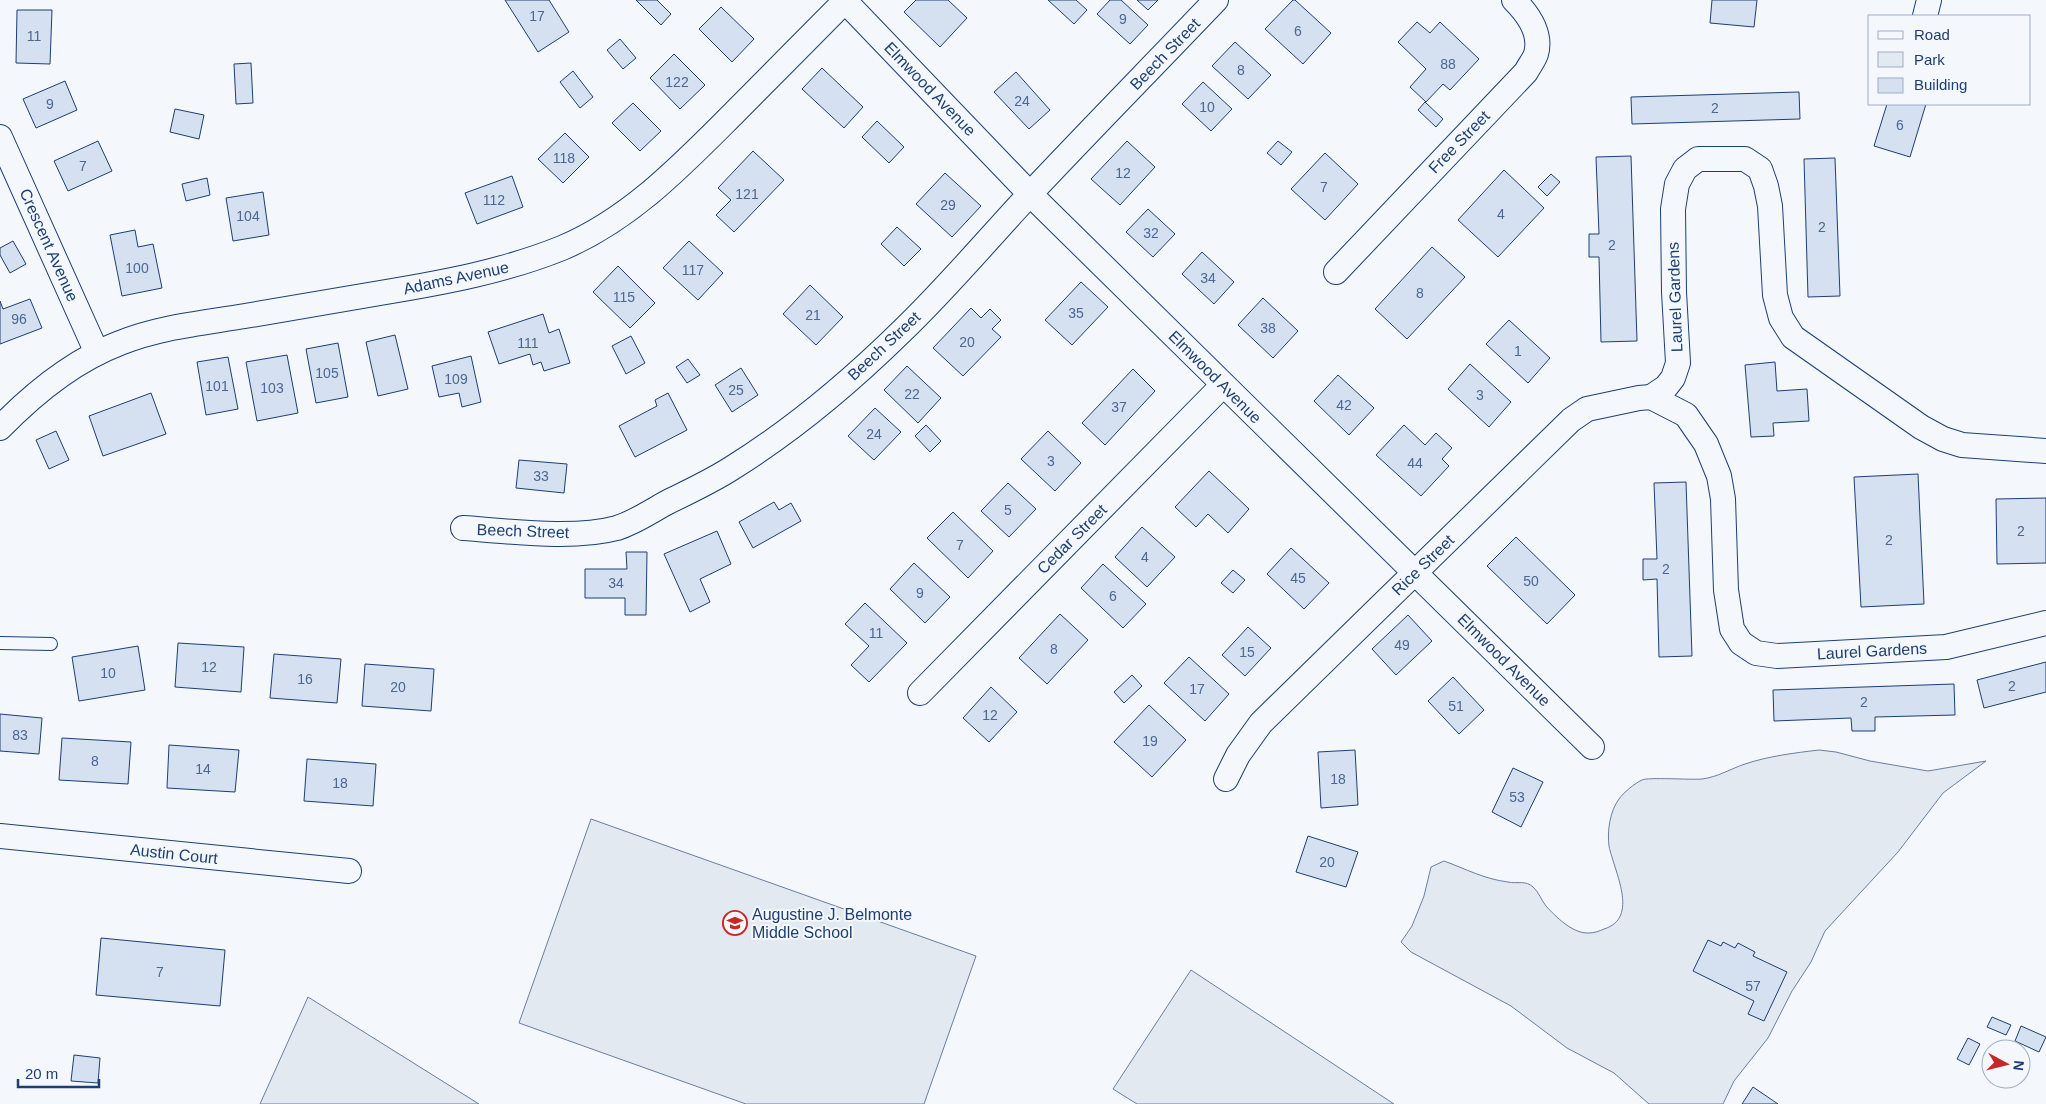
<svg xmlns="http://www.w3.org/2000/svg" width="2046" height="1104" font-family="Helvetica,sans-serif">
<rect width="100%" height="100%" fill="#f4f7fb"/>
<g fill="#e3e9f0" stroke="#687fa3">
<path d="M 1819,750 L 1836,752 L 1870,761 L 1928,771 L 1986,761 L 1943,793 L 1898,852 L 1825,931 L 1811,962 L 1792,991 L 1768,1038 L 1734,1081 L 1723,1104 L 1649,1104 L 1614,1073 L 1567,1048 L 1511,1006 L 1411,952 L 1401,942 L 1412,926 L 1424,896 L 1431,867 L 1444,861 C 1466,869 1484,879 1508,882 C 1517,884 1526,880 1533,887 C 1539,892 1541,900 1546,906 C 1556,917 1573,934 1589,933 C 1594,933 1600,931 1604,929 C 1640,918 1614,871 1609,846 C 1607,831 1610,811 1619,799 C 1623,793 1635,783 1642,780 C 1647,777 1692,780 1702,779 C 1718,777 1730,769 1745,764 C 1769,756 1794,753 1819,750 Z"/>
<path d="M 591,819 L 976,956 L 924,1104 L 746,1104 L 519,1023 Z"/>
<path d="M 1191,970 L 1394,1104 L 1137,1104 L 1113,1089 Z"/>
<path d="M 308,997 L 479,1104 L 260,1104 Z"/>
</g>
<g fill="#d5e0f0" stroke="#1d3f73">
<path d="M 505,0 L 549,0 L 569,32 L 538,52 Z"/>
<path d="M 636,0 L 657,0 L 671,14 L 661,25 Z"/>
<path d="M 916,0 L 948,0 L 967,18 L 940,47 L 904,12 Z"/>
<path d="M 1048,0 L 1076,0 L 1087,10 L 1074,24 Z"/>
<path d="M 1110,0 L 1121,0 L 1148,25 L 1130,44 L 1097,14 Z"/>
<path d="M 1137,0 L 1158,0 L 1148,10 Z"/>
<path d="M 1293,0 L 1295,0 L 1331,33 L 1303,64 L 1265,29 Z"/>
<path d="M 1712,0 L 1757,0 L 1754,27 L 1710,23 Z"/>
<path d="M 721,7 L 754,39 L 732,62 L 699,29 Z"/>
<path d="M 17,10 L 52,10 L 50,64 L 16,63 Z"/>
<path d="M 1417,22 L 1430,33 L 1440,22 L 1479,59 L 1450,90 L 1443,84 L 1426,102 L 1410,87 L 1426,69 L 1398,42 Z"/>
<path d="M 620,39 L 636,58 L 623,69 L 607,50 Z"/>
<path d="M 1235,42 L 1271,75 L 1248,99 L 1212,66 Z"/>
<path d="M 674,54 L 705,85 L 680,109 L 650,78 Z"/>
<path d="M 251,63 L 253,103 L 236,104 L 234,64 Z"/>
<path d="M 822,68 L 863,107 L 844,128 L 802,89 Z"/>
<path d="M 573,71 L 593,97 L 580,108 L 560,82 Z"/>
<path d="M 1016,72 L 1050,110 L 1029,129 L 994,92 Z"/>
<path d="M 65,81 L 77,110 L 36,128 L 23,99 Z"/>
<path d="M 1203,82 L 1232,109 L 1211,131 L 1182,104 Z"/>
<path d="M 1799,92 L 1800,119 L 1632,124 L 1631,97 Z"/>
<path d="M 1425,102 L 1443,119 L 1436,127 L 1418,110 Z"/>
<path d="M 633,103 L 661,131 L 640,151 L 612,123 Z"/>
<path d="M 1887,104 L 1926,104 L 1910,157 L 1874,146 Z"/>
<path d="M 175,109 L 204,115 L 199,139 L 170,132 Z"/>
<path d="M 877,121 L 904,147 L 889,163 L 862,137 Z"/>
<path d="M 565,133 L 589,157 L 563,183 L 538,159 Z"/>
<path d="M 98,141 L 112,171 L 68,191 L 54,161 Z"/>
<path d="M 1127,141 L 1155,167 L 1120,205 L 1091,179 Z"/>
<path d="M 1278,141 L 1292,152 L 1281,165 L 1267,153 Z"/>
<path d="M 753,151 L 784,180 L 734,232 L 716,215 L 731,200 L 718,188 Z"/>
<path d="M 1325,153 L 1358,184 L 1325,220 L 1291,189 Z"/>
<path d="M 1631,156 L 1637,341 L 1601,342 L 1599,257 L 1589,257 L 1589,234 L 1599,234 L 1596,157 Z"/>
<path d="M 1835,158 L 1840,296 L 1808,297 L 1804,159 Z"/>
<path d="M 1504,170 L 1544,208 L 1498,257 L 1458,220 Z"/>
<path d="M 945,173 L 981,206 L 952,237 L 916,204 Z"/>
<path d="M 1551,174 L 1560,182 L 1547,196 L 1538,187 Z"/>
<path d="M 512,176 L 523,207 L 477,224 L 465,193 Z"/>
<path d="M 207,178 L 210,195 L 186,201 L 182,184 Z"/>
<path d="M 263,192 L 269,235 L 233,241 L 226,198 Z"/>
<path d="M 1148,209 L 1175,234 L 1153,257 L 1126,232 Z"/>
<path d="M 897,227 L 921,249 L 904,266 L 881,244 Z"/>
<path d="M 135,230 L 138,247 L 153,244 L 162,288 L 122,296 L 110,235 Z"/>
<path d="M 13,241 L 26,264 L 10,273 L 0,255 L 0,248 Z"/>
<path d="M 689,241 L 723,273 L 698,300 L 663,268 Z"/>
<path d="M 1432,247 L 1465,277 L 1407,339 L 1375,309 Z"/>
<path d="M 1202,252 L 1234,282 L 1214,304 L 1182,274 Z"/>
<path d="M 618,266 L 655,303 L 630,328 L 593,292 Z"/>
<path d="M 1081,282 L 1108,307 L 1072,345 L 1045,320 Z"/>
<path d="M 810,285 L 843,317 L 816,345 L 783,314 Z"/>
<path d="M 1263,298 L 1298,331 L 1273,358 L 1238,325 Z"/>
<path d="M 30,299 L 42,328 L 0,344 L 0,301 L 3,309 Z"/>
<path d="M 971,308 L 981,318 L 990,309 L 1001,320 L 992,329 L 1001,337 L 963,376 L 933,348 Z"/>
<path d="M 543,314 L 549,333 L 559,329 L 570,363 L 544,371 L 541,362 L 533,365 L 530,354 L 499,364 L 488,332 Z"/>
<path d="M 1509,320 L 1550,358 L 1528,383 L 1486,344 Z"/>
<path d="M 395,335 L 408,389 L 378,396 L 366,342 Z"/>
<path d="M 631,336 L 645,363 L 626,374 L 612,346 Z"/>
<path d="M 338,343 L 348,397 L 316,403 L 306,349 Z"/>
<path d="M 287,355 L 298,413 L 257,421 L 246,362 Z"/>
<path d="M 471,356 L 481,402 L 462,407 L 459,393 L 439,397 L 432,366 Z"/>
<path d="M 228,357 L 238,409 L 206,415 L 197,362 Z"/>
<path d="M 688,359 L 700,375 L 687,383 L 676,367 Z"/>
<path d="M 1775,362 L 1777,391 L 1807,389 L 1809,421 L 1773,423 L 1774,436 L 1751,437 L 1745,365 Z"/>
<path d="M 1470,364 L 1511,402 L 1489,427 L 1448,389 Z"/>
<path d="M 907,366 L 941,398 L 918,423 L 884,390 Z"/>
<path d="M 741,368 L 758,395 L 732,412 L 715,385 Z"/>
<path d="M 1133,369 L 1155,391 L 1105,445 L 1082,423 Z"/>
<path d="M 1338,375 L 1374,408 L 1349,435 L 1314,401 Z"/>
<path d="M 151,393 L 166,434 L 103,456 L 89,416 Z"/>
<path d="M 668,393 L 687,430 L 635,457 L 619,426 L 657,406 L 655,400 Z"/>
<path d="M 875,408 L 901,432 L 874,460 L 848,436 Z"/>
<path d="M 926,425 L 941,441 L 930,452 L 915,436 Z"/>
<path d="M 1404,425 L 1425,445 L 1436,433 L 1452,448 L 1442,459 L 1449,466 L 1421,496 L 1376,455 Z"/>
<path d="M 56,431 L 69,460 L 49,469 L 36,440 Z"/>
<path d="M 1048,431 L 1081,463 L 1055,491 L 1021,459 Z"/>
<path d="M 519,460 L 567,464 L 564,493 L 516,488 Z"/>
<path d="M 1209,471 L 1249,509 L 1228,533 L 1208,514 L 1196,527 L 1175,507 Z"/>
<path d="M 1918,474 L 1924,604 L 1861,607 L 1854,477 Z"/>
<path d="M 1686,482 L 1692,656 L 1659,657 L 1657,579 L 1643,580 L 1643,559 L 1657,559 L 1654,483 Z"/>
<path d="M 1008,483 L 1036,509 L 1009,537 L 981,511 Z"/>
<path d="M 2046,498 L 2046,563 L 1997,564 L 1996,499 Z"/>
<path d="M 774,502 L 779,510 L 791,503 L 801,521 L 753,548 L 739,522 Z"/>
<path d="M 953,512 L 993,551 L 968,578 L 927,538 Z"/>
<path d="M 1142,527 L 1175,557 L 1147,587 L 1115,557 Z"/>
<path d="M 717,531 L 731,564 L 700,579 L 710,602 L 690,612 L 664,554 Z"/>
<path d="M 1516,537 L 1575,595 L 1547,624 L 1487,566 Z"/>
<path d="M 1291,548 L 1329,583 L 1304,609 L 1267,574 Z"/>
<path d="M 626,552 L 647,552 L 646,615 L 625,615 L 625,598 L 585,598 L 585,569 L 627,569 Z"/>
<path d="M 914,563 L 950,597 L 925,623 L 890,589 Z"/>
<path d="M 1103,564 L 1146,604 L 1123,628 L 1081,588 Z"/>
<path d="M 1233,570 L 1245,580 L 1233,593 L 1221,583 Z"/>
<path d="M 865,603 L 907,643 L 869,682 L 851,665 L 869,646 L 845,624 Z"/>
<path d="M 1060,614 L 1088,640 L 1047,684 L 1019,658 Z"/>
<path d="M 1408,615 L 1432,641 L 1396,675 L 1372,649 Z"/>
<path d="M 1248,627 L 1271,648 L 1245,676 L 1222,655 Z"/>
<path d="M 178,643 L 244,647 L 241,692 L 175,687 Z"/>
<path d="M 138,646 L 145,690 L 79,701 L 72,657 Z"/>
<path d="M 274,654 L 341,659 L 337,703 L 270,698 Z"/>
<path d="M 1189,657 L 1229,694 L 1205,721 L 1164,683 Z"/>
<path d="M 2046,662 L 2046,692 L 1984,708 L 1977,680 Z"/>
<path d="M 365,664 L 434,669 L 431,711 L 362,706 Z"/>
<path d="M 1132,675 L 1142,686 L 1124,703 L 1114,692 Z"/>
<path d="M 1453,677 L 1484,710 L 1459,734 L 1428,701 Z"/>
<path d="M 1954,684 L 1955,715 L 1875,717 L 1875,731 L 1852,731 L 1851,718 L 1774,721 L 1773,690 Z"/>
<path d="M 991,687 L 1017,712 L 989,742 L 963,718 Z"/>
<path d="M 1149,705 L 1186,740 L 1152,777 L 1114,742 Z"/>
<path d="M 0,714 L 42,718 L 39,754 L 0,751 Z"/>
<path d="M 62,738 L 131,742 L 128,784 L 59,780 Z"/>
<path d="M 169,745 L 239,750 L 235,792 L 167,788 Z"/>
<path d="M 1355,750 L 1358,805 L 1321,808 L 1318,752 Z"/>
<path d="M 307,759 L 376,764 L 373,806 L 304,801 Z"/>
<path d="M 1513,768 L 1543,782 L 1521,827 L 1492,812 Z"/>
<path d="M 1308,836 L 1358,852 L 1346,887 L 1296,872 Z"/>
<path d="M 101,938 L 225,950 L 220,1006 L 96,995 Z"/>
<path d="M 1708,940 L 1721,946 L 1723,942 L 1735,948 L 1738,943 L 1755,952 L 1753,956 L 1787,972 L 1764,1021 L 1748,1014 L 1754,1001 L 1693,971 Z"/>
<path d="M 1992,1017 L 2011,1025 L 2006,1035 L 1987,1027 Z"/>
<path d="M 2021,1026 L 2046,1037 L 2039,1052 L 2015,1041 Z"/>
<path d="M 1968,1038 L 1980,1044 L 1969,1065 L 1957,1059 Z"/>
<path d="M 74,1055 L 100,1058 L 98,1083 L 71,1081 Z"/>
<path d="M 1753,1087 L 1778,1104 L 1742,1104 Z"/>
</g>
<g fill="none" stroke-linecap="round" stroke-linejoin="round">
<defs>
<path id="service" d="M 0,643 L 51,644"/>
<g id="minor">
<path d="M 844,0 L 1030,194 L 1592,747"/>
<path d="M 1925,16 L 1929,0"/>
<path d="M 0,137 L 97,353"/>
<path d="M 1336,272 L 1526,72 C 1529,66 1534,60 1536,54 C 1542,33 1527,13 1514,0"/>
<path d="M 1651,397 L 1666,387 L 1673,378 L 1678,363 L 1674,292 L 1673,209 L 1677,184 L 1685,169 L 1698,159 L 1745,159 L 1760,169 L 1766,186 L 1770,206 L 1775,295 L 1781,318 L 1793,337 L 1921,427 L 1943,439 L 1962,445 L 2046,451"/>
<path d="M 0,428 C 33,394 75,360 120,343 C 159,327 203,323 245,316 C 292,308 339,300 386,292 C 446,282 505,271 562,248 C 631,219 683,164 735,112 C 772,75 809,37 846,0"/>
<path d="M 463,528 C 509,531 572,540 617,528 C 636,522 651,511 668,502 C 690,491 712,481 732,468 C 793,430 850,382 901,332 C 946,289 987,240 1029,195 C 1091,129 1154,65 1216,0"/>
<path d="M 920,693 L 1223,385"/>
<path d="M 1226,779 L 1238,755 L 1261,723 L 1571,420 L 1587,409 L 1639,398 L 1651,397 L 1686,415 L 1706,444 L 1719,476 L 1723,499 L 1726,590 L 1732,629 L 1741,643 L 1756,653 L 1777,656 L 1946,647 L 2046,623"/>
<path d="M 0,836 L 349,871"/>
</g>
</defs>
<use href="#service" stroke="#1d3f73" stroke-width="14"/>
<use href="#minor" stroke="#1d3f73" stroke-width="26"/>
<use href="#service" stroke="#f4f7fb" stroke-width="12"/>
<use href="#minor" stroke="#f4f7fb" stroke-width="24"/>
</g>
<defs>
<symbol id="school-ring" viewBox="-11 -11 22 22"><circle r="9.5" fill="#f4f7fb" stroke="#c62828" stroke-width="1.5"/><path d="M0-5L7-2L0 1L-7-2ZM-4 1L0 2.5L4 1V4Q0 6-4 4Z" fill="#c62828"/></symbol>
</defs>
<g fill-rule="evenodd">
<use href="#school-ring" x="721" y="909" width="28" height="28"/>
</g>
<g text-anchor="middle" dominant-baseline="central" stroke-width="4" stroke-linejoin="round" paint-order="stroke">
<g font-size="14" fill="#4b6792">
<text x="537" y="16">17</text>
<text x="1123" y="19">9</text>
<text x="1298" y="31">6</text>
<text x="34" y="36">11</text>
<text x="1448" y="64">88</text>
<text x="1241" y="70">8</text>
<text x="677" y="82">122</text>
<text x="1022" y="101">24</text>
<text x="50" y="104">9</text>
<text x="1207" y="107">10</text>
<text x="1715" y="108">2</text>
<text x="1900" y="125">6</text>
<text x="564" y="158">118</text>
<text x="83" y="166">7</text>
<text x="1123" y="173">12</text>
<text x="1324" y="187">7</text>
<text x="747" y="194">121</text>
<text x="494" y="200">112</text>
<text x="948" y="205">29</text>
<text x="1501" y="214">4</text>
<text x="248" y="216">104</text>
<text x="1822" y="227">2</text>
<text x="1151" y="233">32</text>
<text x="1612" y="245">2</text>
<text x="137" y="268">100</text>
<text x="693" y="270">117</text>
<text x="1208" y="278">34</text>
<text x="1420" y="293">8</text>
<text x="624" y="297">115</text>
<text x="1076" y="313">35</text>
<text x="813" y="315">21</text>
<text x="19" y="319">96</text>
<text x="1268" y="328">38</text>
<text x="967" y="342">20</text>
<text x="528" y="343">111</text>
<text x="1518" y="351">1</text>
<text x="327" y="373">105</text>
<text x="456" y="379">109</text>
<text x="217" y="386">101</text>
<text x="272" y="388">103</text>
<text x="736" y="390">25</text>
<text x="912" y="394">22</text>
<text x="1480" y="395">3</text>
<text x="1344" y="405">42</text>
<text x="1119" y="407">37</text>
<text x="874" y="434">24</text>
<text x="1051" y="461">3</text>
<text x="1415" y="463">44</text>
<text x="541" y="476">33</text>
<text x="1008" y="510">5</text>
<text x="2021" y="531">2</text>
<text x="1889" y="540">2</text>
<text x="960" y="545">7</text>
<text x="1145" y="557">4</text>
<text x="1666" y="569">2</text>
<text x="1298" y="578">45</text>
<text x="1531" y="581">50</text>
<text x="616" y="583">34</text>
<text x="920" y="593">9</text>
<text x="1113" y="596">6</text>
<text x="876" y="633">11</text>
<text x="1402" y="645">49</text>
<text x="1054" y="649">8</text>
<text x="1247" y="652">15</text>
<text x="209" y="667">12</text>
<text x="108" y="673">10</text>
<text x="305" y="679">16</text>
<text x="2012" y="686">2</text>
<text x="398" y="687">20</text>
<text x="1197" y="689">17</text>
<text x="1864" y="702">2</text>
<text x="1456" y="706">51</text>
<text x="990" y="715">12</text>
<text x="20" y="735">83</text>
<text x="1150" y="741">19</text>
<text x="95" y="761">8</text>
<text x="203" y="769">14</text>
<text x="1338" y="779">18</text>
<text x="340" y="783">18</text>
<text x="1517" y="797">53</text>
<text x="1327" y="862">20</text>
<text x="160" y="972">7</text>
<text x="1753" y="986">57</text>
</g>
<g font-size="16" fill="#1d3f73" stroke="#f4f7fb">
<text transform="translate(1165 54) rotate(-46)">Beech Street</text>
<text transform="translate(930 89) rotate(46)">Elmwood Avenue</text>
<text transform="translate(1459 142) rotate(-46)">Free Street</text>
<text transform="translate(49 245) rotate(66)">Crescent Avenue</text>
<text transform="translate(456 278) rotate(-12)">Adams Avenue</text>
<text transform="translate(1675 297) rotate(-92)">Laurel Gardens</text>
<text transform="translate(884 346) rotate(-43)">Beech Street</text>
<text transform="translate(1215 377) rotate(45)">Elmwood Avenue</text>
<text transform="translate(523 531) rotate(2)">Beech Street</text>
<text transform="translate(1072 539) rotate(-45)">Cedar Street</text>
<text transform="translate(1423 565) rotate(-44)">Rice Street</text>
<text transform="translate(1872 651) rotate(-3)">Laurel Gardens</text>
<text transform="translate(1504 660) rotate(45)">Elmwood Avenue</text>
<text transform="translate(174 854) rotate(6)">Austin Court</text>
</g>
<g font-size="16" fill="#1d3f73" stroke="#f4f7fb" text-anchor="start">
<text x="752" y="914">Augustine J. Belmonte<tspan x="752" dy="18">Middle School</tspan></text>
</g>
</g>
<rect x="1868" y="15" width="162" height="90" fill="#f4f7fb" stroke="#9eadc5"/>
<rect x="1878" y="31" width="25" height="8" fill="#f4f7fb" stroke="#9eadc5"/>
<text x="1914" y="40" font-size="15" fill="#1d3f73">Road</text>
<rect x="1878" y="52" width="25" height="15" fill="#e3e9f0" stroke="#9eadc5"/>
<text x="1914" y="65" font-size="15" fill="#1d3f73">Park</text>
<rect x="1878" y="78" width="25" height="15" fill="#d5e0f0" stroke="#9eadc5"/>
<text x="1914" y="90" font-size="15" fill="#1d3f73">Building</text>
<g transform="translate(2006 1064) rotate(97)"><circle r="24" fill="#f4f7fb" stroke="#9eadc5"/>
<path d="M0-4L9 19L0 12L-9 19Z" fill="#c62828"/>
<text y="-8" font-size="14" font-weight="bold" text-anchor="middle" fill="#1d3f73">N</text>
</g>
<path d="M18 1079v8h81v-8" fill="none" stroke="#1d3f73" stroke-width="2.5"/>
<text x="25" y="1079" font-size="15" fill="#1d3f73" stroke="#f4f7fb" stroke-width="4" paint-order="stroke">20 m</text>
</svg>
